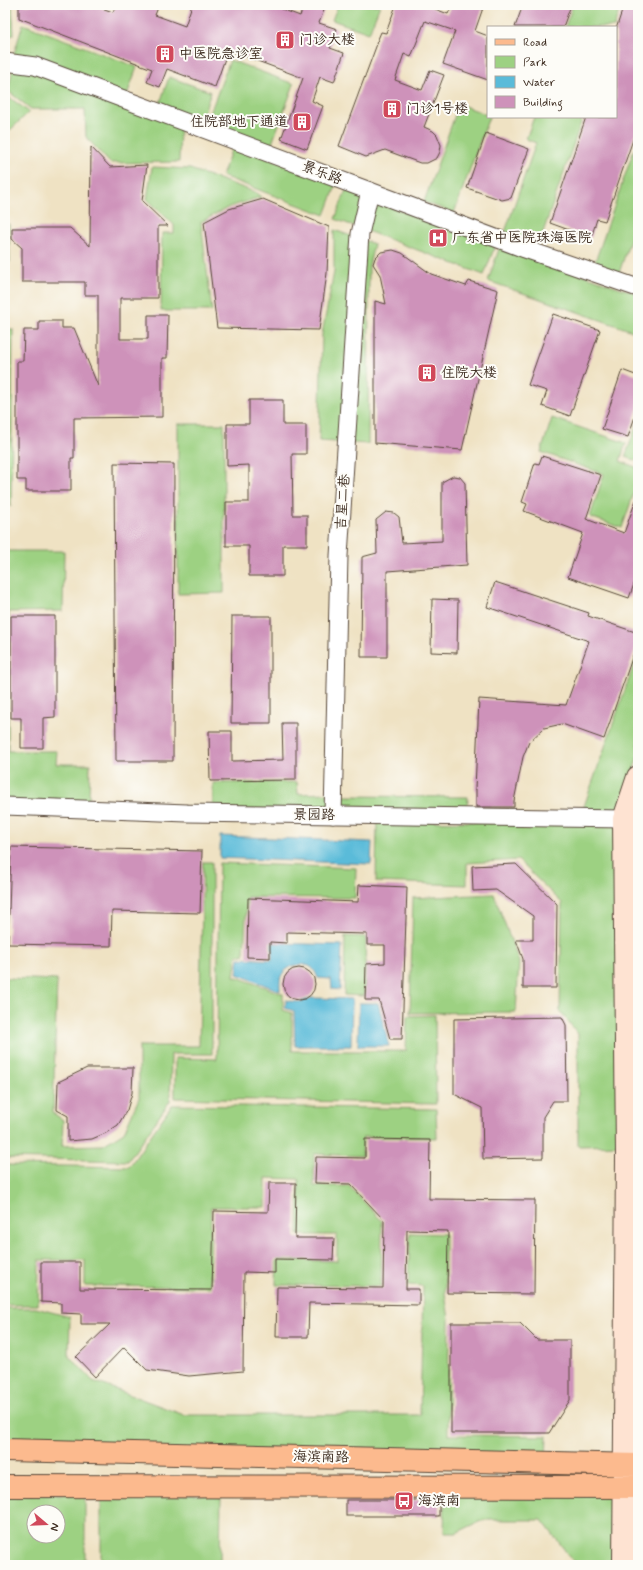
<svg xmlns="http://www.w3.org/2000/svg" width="643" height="1570" font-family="Mynerve,'LXGW WenKai TC',sans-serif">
<rect width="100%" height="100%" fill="#fdfcf7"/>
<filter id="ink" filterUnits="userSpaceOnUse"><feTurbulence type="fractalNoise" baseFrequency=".025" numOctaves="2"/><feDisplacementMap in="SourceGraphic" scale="8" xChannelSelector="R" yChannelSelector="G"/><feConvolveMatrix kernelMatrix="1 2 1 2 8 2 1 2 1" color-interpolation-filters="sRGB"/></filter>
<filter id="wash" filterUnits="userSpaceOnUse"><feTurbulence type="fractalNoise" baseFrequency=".012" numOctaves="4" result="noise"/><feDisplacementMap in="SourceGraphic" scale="16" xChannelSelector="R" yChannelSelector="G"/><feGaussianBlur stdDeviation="0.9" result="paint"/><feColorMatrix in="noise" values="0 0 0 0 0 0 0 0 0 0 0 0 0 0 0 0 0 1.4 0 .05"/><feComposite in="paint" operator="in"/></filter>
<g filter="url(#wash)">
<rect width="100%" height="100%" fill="#efe2c3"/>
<g fill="#9dd182" stroke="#6c7e50" fill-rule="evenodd">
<path d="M 5,5 L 12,5 L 14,34 L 5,40 Z"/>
<path d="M 338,5 L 380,5 L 369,33 L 332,20 Z"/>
<path d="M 573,5 L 621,5 L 614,27 L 565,27 Z"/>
<path d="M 23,24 L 137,67 L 127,95 L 13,57 Z"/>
<path d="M 230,60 L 294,84 L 271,146 L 207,121 Z"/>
<path d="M 13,68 L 39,71 L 180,124 L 179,162 L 110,163 L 86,137 L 85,109 L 31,109 L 8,91 Z"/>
<path d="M 169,77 L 211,92 L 201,121 L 159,106 Z"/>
<path d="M 5,94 L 29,112 L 5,135 Z"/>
<path d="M 459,104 L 488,115 L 489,117 L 454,213 L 424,202 Z"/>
<path d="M 534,117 L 583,117 L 539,244 L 505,232 L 536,143 L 526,139 Z"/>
<path d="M 233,145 L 337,183 L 325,215 L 222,176 Z"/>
<path d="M 634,149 L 638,151 L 638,217 L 619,273 L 594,265 Z"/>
<path d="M 152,167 L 190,169 L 255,192 L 261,197 L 229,207 L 201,222 L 212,311 L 161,311 L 162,233 L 174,233 L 174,225 L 147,199 Z"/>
<path d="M 346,190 L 495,246 L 484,275 L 335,219 Z"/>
<path d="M 5,224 L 9,224 L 10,262 L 5,262 Z"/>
<path d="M 334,230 L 374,244 L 369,266 L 368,444 L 319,441 L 322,334 L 334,272 Z"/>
<path d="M 500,246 L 638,294 L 638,333 L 488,281 Z"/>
<path d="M 5,329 L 13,329 L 11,506 L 5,506 Z"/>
<path d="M 552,418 L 626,443 L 620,461 L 638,468 L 638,481 L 622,528 L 590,517 L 604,474 L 541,452 Z"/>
<path d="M 638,421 L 638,461 L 625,457 Z"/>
<path d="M 178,424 L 224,424 L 224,593 L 178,594 Z"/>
<path d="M 5,551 L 64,551 L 63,611 L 9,612 L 8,751 L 57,751 L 56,764 L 90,764 L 89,805 L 5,802 Z"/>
<path d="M 638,653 L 638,756 L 620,813 L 582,812 Z"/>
<path d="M 297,782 L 298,794 L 329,793 L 344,796 L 468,797 L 467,813 L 213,809 L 213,783 Z"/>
<path d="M 377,821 L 619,823 L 623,1145 L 578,1146 L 578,1034 L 560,1011 L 562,903 L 518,860 L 467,863 L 467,885 L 376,882 Z"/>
<path d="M 203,862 L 212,862 L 212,1054 L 171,1054 L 170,1101 L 128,1161 L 5,1158 L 5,978 L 57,980 L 53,1113 L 63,1120 L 62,1146 L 103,1145 L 124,1132 L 139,1098 L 139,1046 L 199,1046 Z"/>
<path d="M 219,863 L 356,868 L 355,898 L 247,897 L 244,955 L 237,955 L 234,976 L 283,994 L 283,1010 L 292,1013 L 292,1051 L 406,1051 L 407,1016 L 435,1015 L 436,1104 L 175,1098 L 175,1058 L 217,1059 Z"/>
<path d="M 494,894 L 519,962 L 516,1012 L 410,1013 L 413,898 Z"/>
<path d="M 345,936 L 366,937 L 364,996 L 344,995 Z"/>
<path d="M 172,1105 L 436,1109 L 437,1138 L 363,1137 L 362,1156 L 314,1154 L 314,1186 L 349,1186 L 382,1221 L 381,1286 L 276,1285 L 277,1260 L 337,1261 L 337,1235 L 298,1235 L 299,1179 L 266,1178 L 266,1207 L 211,1207 L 210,1287 L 85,1286 L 85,1260 L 39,1260 L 38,1305 L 5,1305 L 5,1165 L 129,1167 Z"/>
<path d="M 410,1233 L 445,1234 L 445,1293 L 449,1319 L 448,1435 L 547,1436 L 546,1460 L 5,1446 L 5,1308 L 36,1308 L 70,1317 L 69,1356 L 93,1381 L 184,1415 L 420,1415 L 423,1286 L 408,1285 Z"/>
<path d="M 445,1490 L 620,1492 L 619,1565 L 576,1565 L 542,1520 L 483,1520 L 456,1533 L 444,1533 Z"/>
<path d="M 5,1494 L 85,1494 L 85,1565 L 5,1565 ZM 34,1512 L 58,1512 L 58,1536 L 34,1536 Z"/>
<path d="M 101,1495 L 221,1495 L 220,1565 L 101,1565 Z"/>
<rect x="629" y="1496" width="9" height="34"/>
</g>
<g fill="#5abbd9" stroke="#4a727c">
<path d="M 220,836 L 372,842 L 371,864 L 220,858 Z"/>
<path d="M 272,943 L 342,945 L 340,990 L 332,989 L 331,979 L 318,978 C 316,974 314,968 309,966 C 301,962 288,966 283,973 C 279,978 280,985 280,991 L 237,974 L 239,958 L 272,960 Z"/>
<path d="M 311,998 L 352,999 L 351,1046 L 295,1046 L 294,1011 L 285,1008 L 286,1000 C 296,1003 302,1002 311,998 Z"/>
<path d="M 359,1003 L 378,1003 L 389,1046 L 358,1046 Z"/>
</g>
<g id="blocks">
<g fill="#ce92ba">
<path d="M 19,5 L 93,5 L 113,12 L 116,5 L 159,5 L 155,15 L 185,26 L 192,5 L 271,5 L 300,16 L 304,5 L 326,5 L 319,23 L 337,29 L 330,48 L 344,53 L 334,82 L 320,77 L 312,101 L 323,106 L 307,149 L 281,139 L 303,78 L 228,50 L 215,87 L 167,69 L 160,87 L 147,82 L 152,69 L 19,18 Z"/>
<path d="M 396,5 L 425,5 L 448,14 L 452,5 L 484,5 L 475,31 L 488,36 L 488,80 L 443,64 L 455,31 L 425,21 L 411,57 L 404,54 L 395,80 L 422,90 L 430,70 L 444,75 L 424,127 L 433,131 L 437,135 L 441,145 L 440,152 L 437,158 L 427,163 L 420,163 L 385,150 L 366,157 L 339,146 L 377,44 L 376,44 L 381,32 L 386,33 Z"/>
<path d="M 523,5 L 571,5 L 563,27 L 515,27 Z"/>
<path d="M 624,5 L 638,5 L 638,125 L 605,221 L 597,219 L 591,238 L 550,223 L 586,117 L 616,117 L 616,29 Z"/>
<path d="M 486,133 L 529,149 L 511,198 L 502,200 L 467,188 Z"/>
<path d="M 91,147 L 110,167 L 147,165 L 142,201 L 168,226 L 158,226 L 158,298 L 120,298 L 120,339 L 148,339 L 148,315 L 168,315 L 167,358 L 162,358 L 162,417 L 74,418 L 74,458 L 71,458 L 71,491 L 26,491 L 26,480 L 17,480 L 17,361 L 23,361 L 24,330 L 39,330 L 39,321 L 62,321 L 62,328 L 74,328 L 98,386 L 98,295 L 85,295 L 85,282 L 22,282 L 22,248 L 12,239 L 12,228 L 70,228 L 90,246 Z"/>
<path d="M 263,199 L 329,227 L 327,273 L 319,330 L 217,328 L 204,222 L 229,209 Z"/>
<path d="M 393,250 L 402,253 L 431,274 L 466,286 L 469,281 L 498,290 L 462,450 L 375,443 L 375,301 L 386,304 L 380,275 L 373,264 L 375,258 L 381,252 Z"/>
<path d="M 553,314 L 600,330 L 570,416 L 542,406 L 547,391 L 528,385 Z"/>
<path d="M 622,370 L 638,376 L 638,408 L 628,437 L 602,429 Z"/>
<path d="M 249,400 L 283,400 L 283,425 L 306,425 L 306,454 L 292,454 L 293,515 L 307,515 L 307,545 L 283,545 L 283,576 L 249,576 L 249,546 L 226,546 L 226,502 L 249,502 L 249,465 L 227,466 L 227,424 L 249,424 Z"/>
<path d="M 542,456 L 601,475 L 586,519 L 624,533 L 636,500 L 638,500 L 638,573 L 629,598 L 568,577 L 583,533 L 524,511 L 527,504 L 522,502 L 535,463 L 539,464 Z"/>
<path d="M 114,463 L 174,464 L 173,761 L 116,761 Z"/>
<path d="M 453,476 L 460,477 L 465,483 L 467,565 L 387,571 L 387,657 L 361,657 L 362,557 L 377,553 L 376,520 L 386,512 L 394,513 L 399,517 L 402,543 L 442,541 L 442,482 Z"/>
<path d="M 495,582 L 589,613 L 588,616 L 638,633 L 638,641 L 604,739 L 562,724 L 544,728 L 529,742 L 523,757 L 514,801 L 514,807 L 476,807 L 476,789 L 475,789 L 479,699 L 566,705 L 589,641 L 487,607 Z"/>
<path d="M 432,599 L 458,600 L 457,653 L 431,652 Z"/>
<path d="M 11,616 L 55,616 L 55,717 L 43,718 L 43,748 L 21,748 L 21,718 L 11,718 Z"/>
<path d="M 232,616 L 271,616 L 271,723 L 231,723 Z"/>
<path d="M 282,723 L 296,723 L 296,780 L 210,781 L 209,731 L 232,731 L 232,761 L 283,760 Z"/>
<path d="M 11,847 L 202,851 L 200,913 L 112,911 L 111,946 L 8,944 Z"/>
<path d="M 516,864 L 557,904 L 556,988 L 523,988 L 523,959 L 516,940 L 533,940 L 533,916 L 496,890 L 473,891 L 472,866 Z"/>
<path d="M 359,885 L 407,887 L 402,1039 L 390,1039 L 379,1000 L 365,1000 L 366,964 L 385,963 L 385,945 L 367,945 L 367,934 L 287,932 L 287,943 L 270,942 L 270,958 L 247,957 L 248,898 L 358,902 Z"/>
<circle cx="299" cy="984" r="16"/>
<path d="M 562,1017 L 566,1025 L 567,1101 L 553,1101 L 543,1117 L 543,1158 L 483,1159 L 482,1108 L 454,1094 L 454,1019 Z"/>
<path d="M 87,1068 L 133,1068 L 132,1093 L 127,1110 L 118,1125 L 106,1133 L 92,1139 L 68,1141 L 68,1116 L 57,1110 L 58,1082 Z"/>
<path d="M 365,1139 L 430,1140 L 429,1199 L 535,1200 L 534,1294 L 447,1293 L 448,1231 L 407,1230 L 406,1289 L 419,1289 L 419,1305 L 309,1303 L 308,1337 L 276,1337 L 277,1287 L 383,1288 L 384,1220 L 350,1184 L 315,1183 L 316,1157 L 365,1158 Z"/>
<path d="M 269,1183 L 296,1183 L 295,1238 L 334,1238 L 333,1260 L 275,1259 L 275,1273 L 244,1272 L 243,1371 L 189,1376 L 147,1370 L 124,1347 L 95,1377 L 76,1357 L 110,1324 L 81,1324 L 81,1314 L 61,1313 L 61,1303 L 41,1302 L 41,1262 L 80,1262 L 80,1289 L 212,1290 L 214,1211 L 268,1212 Z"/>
<path d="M 451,1323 L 520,1323 L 537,1340 L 570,1340 L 570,1400 L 549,1433 L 451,1433 Z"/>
<rect x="346" y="1500" width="93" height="16"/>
</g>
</g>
</g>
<g filter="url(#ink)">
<use href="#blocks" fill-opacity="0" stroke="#564637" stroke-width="1"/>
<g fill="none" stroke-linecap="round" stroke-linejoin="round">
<defs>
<g id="minor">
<path d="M 5,62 L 35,66 L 525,249 L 638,288"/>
<path d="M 5,806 L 187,813 L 624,819"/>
<path d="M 333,815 L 339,556 L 360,234 L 370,191"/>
</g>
<path id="secondary" d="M 624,1565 L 627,1157 L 624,819 L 638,777"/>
<g id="primary">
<path d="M 5,1450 L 638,1465"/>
<path d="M 5,1486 L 638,1487"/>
</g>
</defs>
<use href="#minor" stroke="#564637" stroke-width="19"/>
<use href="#secondary" stroke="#564637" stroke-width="24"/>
<use href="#primary" stroke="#564637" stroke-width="24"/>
<use href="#minor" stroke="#fff" stroke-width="17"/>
<use href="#secondary" stroke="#fee3d2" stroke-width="22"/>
<use href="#primary" stroke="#fcba8e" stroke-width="22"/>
</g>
</g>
<defs>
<symbol id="building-square" viewBox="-11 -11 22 22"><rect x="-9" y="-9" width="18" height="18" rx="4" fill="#d1495b" stroke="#fdfcf7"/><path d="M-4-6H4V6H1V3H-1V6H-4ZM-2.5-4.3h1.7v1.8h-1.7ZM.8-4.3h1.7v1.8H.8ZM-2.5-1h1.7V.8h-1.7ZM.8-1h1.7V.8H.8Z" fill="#fff"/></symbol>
<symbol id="hospital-square" viewBox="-11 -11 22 22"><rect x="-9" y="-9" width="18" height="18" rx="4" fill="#d1495b" stroke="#fdfcf7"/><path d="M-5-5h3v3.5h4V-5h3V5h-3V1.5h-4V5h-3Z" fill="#fff"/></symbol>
<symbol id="bus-square" viewBox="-11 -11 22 22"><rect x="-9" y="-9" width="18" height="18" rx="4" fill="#d1495b" stroke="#fdfcf7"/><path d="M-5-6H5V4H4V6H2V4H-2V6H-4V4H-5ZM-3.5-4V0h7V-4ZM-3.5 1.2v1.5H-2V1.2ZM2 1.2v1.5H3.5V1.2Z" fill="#fff"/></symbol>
</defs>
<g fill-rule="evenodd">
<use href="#building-square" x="274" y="29" width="22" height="22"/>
<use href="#building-square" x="154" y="43" width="22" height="22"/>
<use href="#building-square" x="381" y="98" width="22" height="22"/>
<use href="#building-square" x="291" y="111" width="22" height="22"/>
<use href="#hospital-square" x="427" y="227" width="22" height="22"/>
<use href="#building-square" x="416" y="362" width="22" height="22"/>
<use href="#bus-square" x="393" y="1490" width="22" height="22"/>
</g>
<g text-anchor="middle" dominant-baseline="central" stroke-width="4" stroke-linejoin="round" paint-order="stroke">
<g font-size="14" fill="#3b2a1e" stroke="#fdfcf7" text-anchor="start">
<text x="299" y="40">门诊大楼</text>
<text x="179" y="54">中医院急诊室</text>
<text x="406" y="109">门诊1号楼</text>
<text x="288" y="122" text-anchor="end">住院部地下通道</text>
<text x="452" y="238">广东省中医院珠海医院</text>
<text x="441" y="373">住院大楼</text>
<text x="418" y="1501">海滨南</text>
</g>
<g font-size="14" fill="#3b2a1e" stroke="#fdfcf7">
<text transform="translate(322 173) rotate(21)">景乐路</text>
<text transform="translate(343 502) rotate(-86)">吉星二巷</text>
<text transform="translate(314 815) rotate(1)">景园路</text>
<text transform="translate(321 1457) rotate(1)">海滨南路</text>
</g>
</g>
<rect width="643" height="1570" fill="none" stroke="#fdfcf7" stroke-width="20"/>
<rect x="487" y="26" width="130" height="92" fill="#fdfcf7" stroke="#afa8a0"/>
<rect x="495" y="39" width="20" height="6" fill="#fcba8e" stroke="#afa8a0"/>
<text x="523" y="46" font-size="12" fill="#3b2a1e">Road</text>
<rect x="495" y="56" width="20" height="12" fill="#9dd182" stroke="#afa8a0"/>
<text x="523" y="66" font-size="12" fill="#3b2a1e">Park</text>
<rect x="495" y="76" width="20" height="12" fill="#5abbd9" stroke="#afa8a0"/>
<text x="523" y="86" font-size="12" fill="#3b2a1e">Water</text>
<rect x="495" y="96" width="20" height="12" fill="#ce92ba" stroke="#afa8a0"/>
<text x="523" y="106" font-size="12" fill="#3b2a1e">Building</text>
<g transform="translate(46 1524) rotate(109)"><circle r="19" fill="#fdfcf7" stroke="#afa8a0"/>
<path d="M0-3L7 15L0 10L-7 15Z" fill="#d1495b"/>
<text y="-6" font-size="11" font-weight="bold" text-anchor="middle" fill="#3b2a1e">N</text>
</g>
</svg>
